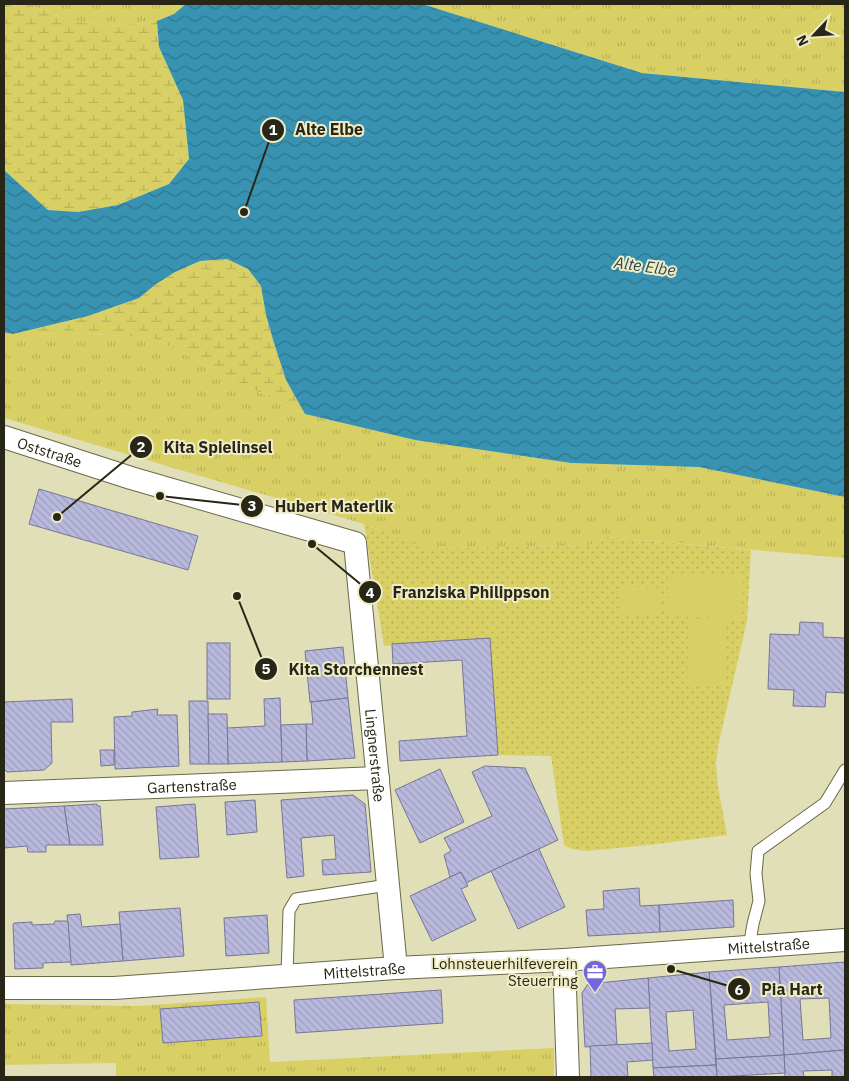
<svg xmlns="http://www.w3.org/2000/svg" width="849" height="1081" font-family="'IBM Plex Sans',sans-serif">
<defs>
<pattern id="grass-tufts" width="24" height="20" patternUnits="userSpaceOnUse" patternTransform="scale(1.25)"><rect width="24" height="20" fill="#d9d065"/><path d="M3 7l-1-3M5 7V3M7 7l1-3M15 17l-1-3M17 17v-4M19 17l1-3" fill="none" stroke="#bab257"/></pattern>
<pattern id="wetland-marsh" width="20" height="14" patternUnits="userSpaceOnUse" patternTransform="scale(1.25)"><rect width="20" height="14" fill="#d9d065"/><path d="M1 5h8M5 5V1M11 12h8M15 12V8" fill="none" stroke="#bab257"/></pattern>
<pattern id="park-dots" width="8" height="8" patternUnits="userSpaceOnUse" patternTransform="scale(1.25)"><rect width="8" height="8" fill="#d9d065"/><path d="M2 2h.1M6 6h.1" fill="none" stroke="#bab257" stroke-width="1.8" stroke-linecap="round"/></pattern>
<pattern id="water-waves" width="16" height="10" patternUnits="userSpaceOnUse" patternTransform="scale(1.25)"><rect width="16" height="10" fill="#3892b1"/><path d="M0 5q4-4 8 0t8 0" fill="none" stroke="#2f778f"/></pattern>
<pattern id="building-back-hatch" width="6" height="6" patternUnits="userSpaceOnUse" patternTransform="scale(1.25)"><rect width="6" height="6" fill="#b8b9dd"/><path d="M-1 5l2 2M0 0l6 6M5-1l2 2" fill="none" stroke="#9e9fbd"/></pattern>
</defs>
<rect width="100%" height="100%" fill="#e1dfb8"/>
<g fill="url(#grass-tufts)" fill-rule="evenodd">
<path d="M 28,4 L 186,4 L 174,14 L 157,21 L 115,26 L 70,21 Z"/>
<path d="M 422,4 L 845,4 L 845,92 L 642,73 Z"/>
<path d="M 4,332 L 13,334 L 78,333 L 154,338 L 238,382 L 305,414 L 415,440 L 571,463 L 699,467 L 845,497 L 845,558 L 608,537 L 588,546 L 424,548 L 364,524 L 4,418 Z"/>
<path d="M 266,997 L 270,1062 L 554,1048 L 554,1077 L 116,1077 L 116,1063 L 4,1065 L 4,1004 L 139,1006 ZM 259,1002 L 261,1036 L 163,1043 L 160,1009 Z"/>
</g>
<g fill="url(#wetland-marsh)">
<path d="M 4,4 L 28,4 L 70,21 L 115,26 L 157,21 L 159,47 L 183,100 L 189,159 L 169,184 L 118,205 L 78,212 L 48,210 L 4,170 Z"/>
<path d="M 227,259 L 248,269 L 261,286 L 266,315 L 274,343 L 286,380 L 305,414 L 238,382 L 154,338 L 78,333 L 13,334 L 88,316 L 139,298 L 156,284 L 175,272 L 200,261 Z"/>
</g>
<path fill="url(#park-dots)" d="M 364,524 L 424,548 L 588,546 L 608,537 L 751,550 L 747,621 L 718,746 L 716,763 L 718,787 L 727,835 L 649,845 L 586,851 L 572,849 L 564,845 L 551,756 L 498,755 L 490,638 L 384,646 Z"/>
<g fill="#d9d065">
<path d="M 668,573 L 743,575 L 742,619 L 667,616 Z"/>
<path d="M 621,587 L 660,588 L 658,616 L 620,615 Z"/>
<path d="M 689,619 L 726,620 L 725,685 L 687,684 Z"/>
</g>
<path fill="url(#water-waves)" d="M 186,4 L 422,4 L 642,73 L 845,92 L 845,497 L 699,467 L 571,463 L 415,440 L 305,414 L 286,380 L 274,343 L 266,315 L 261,286 L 248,269 L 227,259 L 200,261 L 175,272 L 156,284 L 139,298 L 88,316 L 13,334 L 4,332 L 4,170 L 48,210 L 78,212 L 118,205 L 169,184 L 189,159 L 183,100 L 159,47 L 157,21 L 174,14 Z"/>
<g fill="url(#building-back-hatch)" stroke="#767697" fill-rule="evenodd">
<path d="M 39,489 L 198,536 L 188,570 L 29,524 Z"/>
<path d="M 800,622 L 823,623 L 823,637 L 845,638 L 845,693 L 826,692 L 825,707 L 793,706 L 794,690 L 768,689 L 770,634 L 799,635 Z"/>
<path d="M 490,638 L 498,755 L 400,761 L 399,741 L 467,736 L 462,660 L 393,664 L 392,644 Z"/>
<rect x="207" y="643" width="23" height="56"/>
<path d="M 343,647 L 348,698 L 310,702 L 305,651 Z"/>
<path d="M 280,698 L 282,762 L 228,764 L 227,728 L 265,726 L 264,699 Z"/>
<path d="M 348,698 L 355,758 L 307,761 L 306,724 L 313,724 L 311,702 Z"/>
<path d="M 72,699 L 73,722 L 51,722 L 52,763 L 44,770 L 7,772 L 4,769 L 4,702 Z"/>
<path d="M 189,701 L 208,701 L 209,764 L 190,764 Z"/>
<path d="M 158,709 L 157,715 L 177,715 L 179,766 L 115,769 L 114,717 L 132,716 L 132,712 Z"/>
<path d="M 208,714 L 227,714 L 228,764 L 209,764 Z"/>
<path d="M 306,724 L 307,761 L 282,762 L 281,725 Z"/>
<path d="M 100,750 L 114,750 L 114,765 L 101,766 Z"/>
<path d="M 485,766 L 525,768 L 558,840 L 466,883 L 461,872 L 450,877 L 444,855 L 451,851 L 444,838 L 492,816 L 472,772 Z"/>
<path d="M 440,769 L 464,822 L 420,843 L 395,790 Z"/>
<path d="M 353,795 L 365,804 L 371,872 L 323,875 L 322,860 L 336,859 L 334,835 L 301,838 L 304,876 L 287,878 L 281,800 Z"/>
<path d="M 255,800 L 257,832 L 227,835 L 225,802 Z"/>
<path d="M 97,804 L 97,806 L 100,806 L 103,845 L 70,845 L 64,806 Z"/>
<path d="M 195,804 L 199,857 L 160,859 L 156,807 Z"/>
<path d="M 64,806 L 70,845 L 46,845 L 46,852 L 28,852 L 27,846 L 4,848 L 4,809 Z"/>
<path d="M 539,849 L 565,907 L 518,929 L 491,871 Z"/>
<path d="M 461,872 L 468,886 L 461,889 L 476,920 L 432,941 L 410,896 Z"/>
<path d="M 639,888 L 640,906 L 659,905 L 660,932 L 588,936 L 586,910 L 604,909 L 603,891 Z"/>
<path d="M 733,900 L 734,927 L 660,932 L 659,905 Z"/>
<path d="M 180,908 L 184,956 L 123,961 L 119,912 Z"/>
<path d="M 80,914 L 82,927 L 120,924 L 123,961 L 71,965 L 67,915 Z"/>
<path d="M 267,915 L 269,953 L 226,956 L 224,918 Z"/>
<path d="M 55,921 L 68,921 L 71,962 L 43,963 L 43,968 L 15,969 L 13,925 L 14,923 L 32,922 L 32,925 L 54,924 Z"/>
<path d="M 845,962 L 845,1050 L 784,1055 L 779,967 ZM 829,998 L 831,1038 L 803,1040 L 800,999 Z"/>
<path d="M 779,967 L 784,1055 L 716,1059 L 709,972 ZM 768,1002 L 770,1037 L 727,1040 L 724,1005 Z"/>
<path d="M 709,972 L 716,1065 L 653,1068 L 648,978 ZM 693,1010 L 696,1049 L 669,1051 L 666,1012 Z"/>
<path d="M 648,978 L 650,1008 L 615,1009 L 617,1045 L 585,1047 L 582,993 L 588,984 Z"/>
<path d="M 441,990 L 443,1023 L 296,1033 L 294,1000 Z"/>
<path d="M 259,1002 L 262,1036 L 163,1043 L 160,1009 Z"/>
<path d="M 652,1043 L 653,1060 L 627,1062 L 628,1077 L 591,1077 L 590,1046 Z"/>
<path d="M 845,1050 L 845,1077 L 832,1077 L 832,1070 L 803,1071 L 804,1077 L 785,1077 L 784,1055 Z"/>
<path d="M 784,1055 L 785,1073 L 717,1077 L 716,1059 Z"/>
<path d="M 716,1065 L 717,1077 L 654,1077 L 653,1068 Z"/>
</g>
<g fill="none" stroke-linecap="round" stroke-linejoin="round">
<defs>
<g id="lane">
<path d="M 749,947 L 753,924 L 759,901 L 756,874 L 758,851 L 825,803 L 845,770"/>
<path d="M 287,976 L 289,911 L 296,899 L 388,885"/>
</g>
<g id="street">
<path id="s1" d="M 4,437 L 131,478 L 355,543 L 396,968"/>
<path id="s2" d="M 4,793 L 378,778"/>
<path d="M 564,960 L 568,1077"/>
<path id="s3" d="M 4,988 L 114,988 L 396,968 L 564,960 L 845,940"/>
</g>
</defs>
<use href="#lane" stroke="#6b6946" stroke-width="13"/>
<use href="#street" stroke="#6b6946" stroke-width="24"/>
<use href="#lane" stroke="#fff" stroke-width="11"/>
<use href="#street" stroke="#fff" stroke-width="22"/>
</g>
<defs>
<symbol id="office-pin" viewBox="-11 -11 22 30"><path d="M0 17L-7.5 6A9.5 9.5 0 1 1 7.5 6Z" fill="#7466e1" stroke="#efecc5"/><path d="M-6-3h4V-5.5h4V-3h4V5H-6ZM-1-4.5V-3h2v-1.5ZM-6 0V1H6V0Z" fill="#fff"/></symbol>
</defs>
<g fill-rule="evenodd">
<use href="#office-pin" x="581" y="958" width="28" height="38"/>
</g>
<g text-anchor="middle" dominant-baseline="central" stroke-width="4" stroke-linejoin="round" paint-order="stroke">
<g font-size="15" fill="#272617" stroke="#efecc5">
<text stroke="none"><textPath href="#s1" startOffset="48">Oststraße</textPath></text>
<text stroke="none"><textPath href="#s1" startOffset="580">Lingnerstraße</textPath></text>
<text stroke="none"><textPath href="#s2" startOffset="188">Gartenstraße</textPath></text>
<text stroke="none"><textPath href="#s3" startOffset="766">Mittelstraße</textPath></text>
<text stroke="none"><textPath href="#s3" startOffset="361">Mittelstraße</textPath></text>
</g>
<g font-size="15" fill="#272617" stroke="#efecc5" text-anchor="end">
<text x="578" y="963">Lohnsteuerhilfeverein<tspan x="578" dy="17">Steuerring</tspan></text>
</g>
<g font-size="16" font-style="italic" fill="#2d4853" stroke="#efecc5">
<text transform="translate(645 266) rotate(8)">Alte Elbe</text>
</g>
</g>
<path fill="none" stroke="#272617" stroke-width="2" d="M244 212L273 130M57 517L141 447M160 496L252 506M312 544L370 592M237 596L266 669M671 969L739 989"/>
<g fill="#272617" stroke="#efecc5" stroke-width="2">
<circle cx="244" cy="212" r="5"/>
<circle cx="57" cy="517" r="5"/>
<circle cx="160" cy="496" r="5"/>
<circle cx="312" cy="544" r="5"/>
<circle cx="237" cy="596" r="5"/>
<circle cx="671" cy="969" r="5"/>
<circle cx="273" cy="130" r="12"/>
<circle cx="141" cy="447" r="12"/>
<circle cx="252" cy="506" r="12"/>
<circle cx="370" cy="592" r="12"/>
<circle cx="266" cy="669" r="12"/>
<circle cx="739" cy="989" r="12"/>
</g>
<g font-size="15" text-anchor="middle" font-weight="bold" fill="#fff">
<text x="273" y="135">1</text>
<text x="141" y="452">2</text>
<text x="252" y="511">3</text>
<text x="370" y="598">4</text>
<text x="266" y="674">5</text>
<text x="739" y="995">6</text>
</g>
<g font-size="16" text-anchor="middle" font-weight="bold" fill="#272617" stroke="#efecc5" stroke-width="4" stroke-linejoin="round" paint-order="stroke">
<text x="329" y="135">Alte Elbe</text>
<text x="218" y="453">Kita Spielinsel</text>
<text x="334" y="512">Hubert Materlik</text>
<text x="471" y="598">Franziska Philippson</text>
<text x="356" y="675">Kita Storchennest</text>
<text x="792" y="995">Pia Hart</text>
</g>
<rect width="849" height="1081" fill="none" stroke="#272617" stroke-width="10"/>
<g transform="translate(814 35) rotate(245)" stroke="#efecc5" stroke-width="4" paint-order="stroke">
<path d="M0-4L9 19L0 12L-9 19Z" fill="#272617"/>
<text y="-8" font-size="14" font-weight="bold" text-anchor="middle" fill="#272617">N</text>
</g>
</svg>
